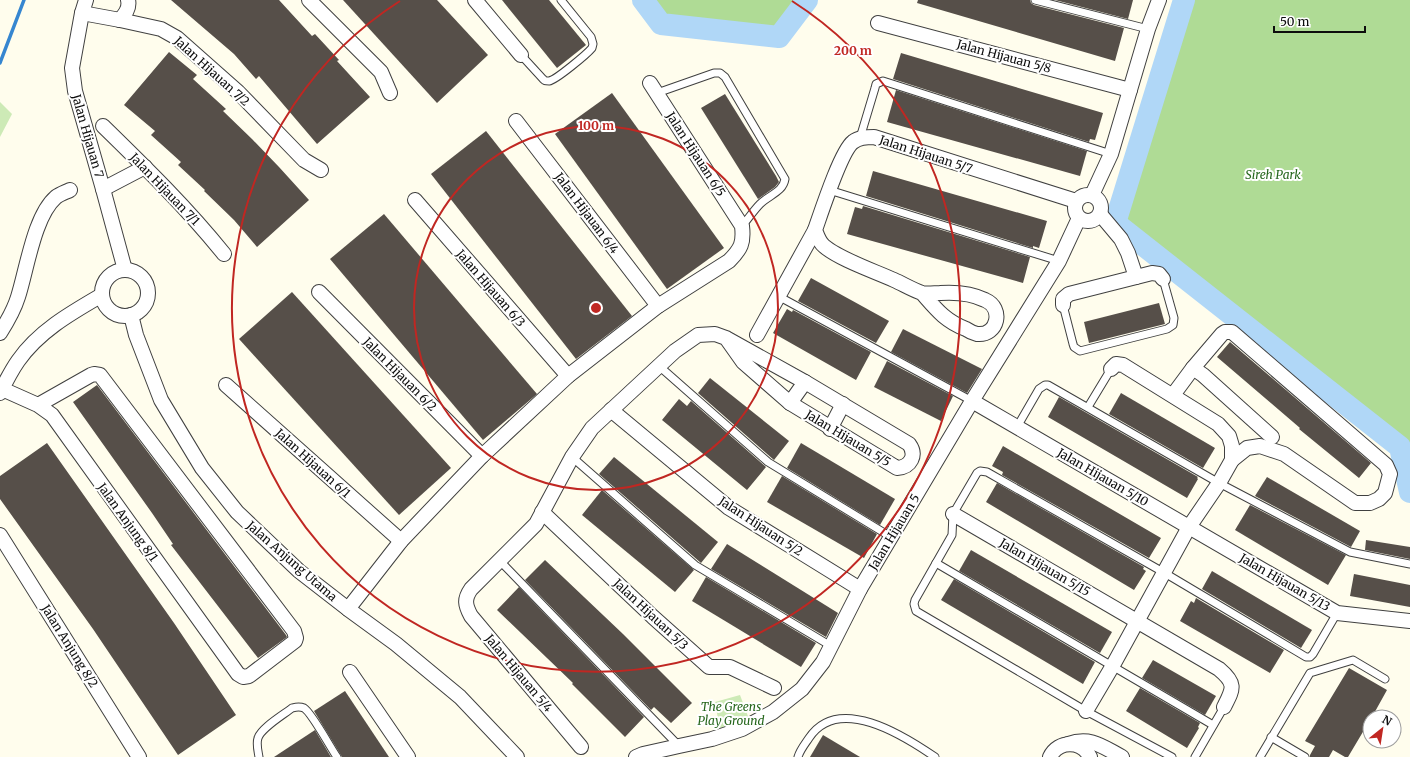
<svg xmlns="http://www.w3.org/2000/svg" width="1410" height="757" font-family="Merriweather,serif">
<rect width="100%" height="100%" fill="#fffded"/>
<g fill="#cdeab6">
<path d="M 0,102 L 12,114 L 0,137 Z"/>
<path d="M 740,695 L 749,719 L 721,736 L 715,702 Z"/>
</g>
<g fill="#afdb95">
<path d="M 643,0 L 807,0 L 779,37 L 661,24 Z"/>
<path d="M 1184,0 L 1410,0 L 1410,492 L 1400,447 L 1115,223 Z"/>
</g>
<g fill="none" stroke-linecap="round" stroke-linejoin="round">
<path stroke="#3686d0" stroke-width="3.5" d="M 0,63 L 24,0"/>
<g stroke="#b0d7f7" stroke-width="22">
<path d="M 643,0 L 661,24 L 779,37 L 807,0"/>
<path d="M 1184,0 L 1115,223 L 1400,447 L 1410,492"/>
</g>
</g>
<g fill="#564f49">
<path d="M 171,0 L 279,0 L 312,36 L 315,34 L 339,60 L 337,61 L 370,97 L 317,144 L 259,76 L 256,79 L 234,54 Z"/>
<path d="M 343,0 L 437,0 L 488,55 L 437,103 Z"/>
<path d="M 502,0 L 549,0 L 586,45 L 557,68 Z"/>
<path d="M 918,0 L 1030,0 L 1031,3 L 1034,5 L 1124,28 L 1115,61 L 917,3 Z"/>
<path d="M 1055,0 L 1133,0 L 1128,19 Z"/>
<path d="M 169,52 L 197,75 L 193,79 L 226,109 L 223,111 L 252,139 L 279,167 L 309,200 L 257,247 L 234,220 L 204,191 L 205,190 L 178,165 L 181,162 L 151,135 L 155,131 L 124,105 Z"/>
<path d="M 901,53 L 1103,113 L 1095,140 L 1090,139 L 1089,142 L 893,79 Z"/>
<path d="M 896,90 L 1087,151 L 1080,176 L 887,122 Z"/>
<path d="M 612,93 L 724,248 L 667,289 L 555,134 Z"/>
<path d="M 725,94 L 776,176 L 779,182 L 775,187 L 758,199 L 701,108 Z"/>
<path d="M 486,131 L 632,316 L 576,359 L 431,174 Z"/>
<path d="M 873,171 L 1047,221 L 1039,248 L 1033,246 L 1033,248 L 866,196 Z"/>
<path d="M 863,206 L 1030,257 L 1023,283 L 847,234 L 855,207 L 862,209 Z"/>
<path d="M 384,214 L 537,394 L 483,440 L 330,259 Z"/>
<path d="M 811,278 L 889,321 L 876,343 L 798,301 Z"/>
<path d="M 292,292 L 451,468 L 399,515 L 239,339 Z"/>
<path d="M 1159,303 L 1165,324 L 1089,343 L 1084,322 Z"/>
<path d="M 787,309 L 792,312 L 793,310 L 871,352 L 856,380 L 773,333 Z"/>
<path d="M 903,329 L 982,369 L 967,393 L 891,352 Z"/>
<path d="M 1230,342 L 1371,463 L 1359,478 L 1299,429 L 1300,428 L 1217,357 Z"/>
<path d="M 887,361 L 953,396 L 941,421 L 874,387 Z"/>
<path d="M 710,378 L 789,441 L 774,460 L 698,393 Z"/>
<path d="M 97,385 L 286,635 L 287,637 L 258,658 L 171,545 L 173,544 L 152,513 L 73,402 Z"/>
<path d="M 1121,393 L 1215,448 L 1203,468 L 1109,414 Z"/>
<path d="M 1059,397 L 1198,477 L 1197,478 L 1198,479 L 1187,498 L 1048,417 Z"/>
<path d="M 679,399 L 687,406 L 691,401 L 766,467 L 747,490 L 662,420 Z"/>
<path d="M 47,443 L 174,623 L 236,715 L 178,755 L 93,629 L 0,499 L 0,476 Z"/>
<path d="M 801,443 L 895,499 L 880,525 L 787,468 Z"/>
<path d="M 1003,446 L 1161,538 L 1149,558 L 1002,475 L 1003,472 L 992,466 Z"/>
<path d="M 614,457 L 718,542 L 701,563 L 599,474 Z"/>
<path d="M 782,476 L 877,534 L 864,558 L 767,502 Z"/>
<path d="M 1267,477 L 1360,531 L 1351,547 L 1255,496 Z"/>
<path d="M 997,483 L 1144,567 L 1143,569 L 1146,571 L 1134,590 L 986,502 Z"/>
<path d="M 602,490 L 694,570 L 675,592 L 582,515 Z"/>
<path d="M 1250,505 L 1346,555 L 1328,585 L 1235,530 Z"/>
<path d="M 1366,540 L 1410,547 L 1410,559 L 1365,550 Z"/>
<path d="M 727,544 L 838,613 L 826,637 L 711,569 Z"/>
<path d="M 971,550 L 1112,632 L 1100,653 L 959,571 Z"/>
<path d="M 545,560 L 623,634 L 692,703 L 671,723 L 654,707 L 651,710 L 525,580 Z"/>
<path d="M 1212,571 L 1312,630 L 1301,648 L 1202,589 Z"/>
<path d="M 1354,574 L 1410,585 L 1410,607 L 1350,596 Z"/>
<path d="M 706,577 L 816,643 L 801,667 L 692,601 Z"/>
<path d="M 954,579 L 1095,662 L 1083,684 L 941,600 Z"/>
<path d="M 519,587 L 644,717 L 625,737 L 572,684 L 573,683 L 497,610 Z"/>
<path d="M 1196,598 L 1284,650 L 1270,673 L 1180,621 L 1191,601 L 1194,603 Z"/>
<path d="M 1153,660 L 1216,696 L 1205,715 L 1142,678 Z"/>
<path d="M 1349,668 L 1387,690 L 1372,717 L 1370,717 L 1370,720 L 1348,757 L 1345,757 L 1333,750 L 1329,757 L 1310,757 L 1310,755 L 1315,746 L 1305,741 Z"/>
<path d="M 1140,688 L 1200,723 L 1198,727 L 1199,728 L 1187,748 L 1126,711 Z"/>
<path d="M 345,691 L 389,757 L 342,757 L 314,711 Z"/>
<path d="M 315,730 L 331,757 L 274,757 Z"/>
<path d="M 823,735 L 860,757 L 810,757 Z"/>
</g>
<g fill="none" stroke-linecap="round" stroke-linejoin="round">
<defs>
<g id="service">
<path d="M 1035,0 L 1148,29"/>
<path d="M 521,55 L 543,79 C 545,81 545,81 549,81 C 556,80 587,54 592,48 L 593,44 L 591,37 L 561,0"/>
<path d="M 657,93 L 714,73 L 720,73 L 725,77 L 785,179 C 783,192 769,195 760,204 C 754,210 748,219 742,226"/>
<path d="M 860,138 L 875,88 L 876,84 L 883,81 L 1111,154"/>
<path d="M 829,190 L 1059,261"/>
<path d="M 778,296 L 972,401"/>
<path d="M 1063,305 L 1073,344 L 1074,347 L 1080,351 L 1167,329 L 1173,325 L 1174,318 L 1163,279"/>
<path d="M 659,366 L 768,462 L 891,537"/>
<path d="M 1088,407 L 1111,369"/>
<path d="M 1017,427 L 1039,389 L 1045,385 L 1048,385 L 1219,483 L 1350,552 L 1410,564"/>
<path d="M 572,457 L 695,565 L 831,646"/>
<path d="M 500,561 L 679,746"/>
<path d="M 936,563 L 1213,725"/>
<path d="M 1271,737 L 1305,757"/>
<path d="M 259,757 C 258,751 256,744 258,738 C 261,728 283,715 292,708 C 296,707 299,706 304,708 C 312,713 330,747 337,757"/>
<path d="M 798,757 C 800,750 805,744 809,738 C 838,694 903,735 935,757"/>
<path d="M 1172,757 L 1086,711 L 916,611 L 914,604 L 915,600 L 952,535 L 953,514 L 977,473 L 980,471 L 987,472 L 1163,572 L 1306,657 L 1310,657 L 1313,654 L 1337,613"/>
<path d="M 1195,757 L 1224,707"/>
<path d="M 1260,757 L 1310,673 L 1353,660 L 1385,679"/>
</g>
<g id="minor">
<path d="M 86,0 L 82,13 L 72,68 L 75,91 L 103,189 L 125,270"/>
<path d="M 309,0 L 381,72 L 390,93"/>
<path d="M 475,0 L 521,55"/>
<path d="M 82,13 L 120,20 L 161,29 L 177,38 L 238,92 L 304,160 L 321,170"/>
<path d="M 120,20 C 125,14 130,8 128,0"/>
<path d="M 878,23 L 1130,90"/>
<path d="M 516,121 L 658,306"/>
<path d="M 103,126 C 145,167 187,208 224,254"/>
<path d="M 103,189 L 145,167"/>
<circle cx="1088" cy="208" r="13"/>
<path d="M 1092,195 L 1111,154 L 1148,29 L 1159,0"/>
<path d="M 415,200 L 568,376"/>
<path d="M 1100,214 L 1121,239 L 1128,253 L 1136,277"/>
<circle cx="125" cy="293" r="23"/>
<path d="M 319,292 L 482,456"/>
<path d="M 922,293 C 936,309 945,321 966,329 C 969,331 973,333 977,334 C 998,336 1004,308 985,300 C 971,293 955,292 940,293 C 935,293 927,294 922,293 C 913,290 903,284 894,280 C 874,271 839,259 824,246 C 819,242 817,235 815,230 C 821,213 841,151 853,142 C 859,137 867,137 874,137 L 1076,201"/>
<path d="M 1063,305 L 1063,299 L 1069,294 L 1152,273 L 1159,274 L 1163,279"/>
<path d="M 131,315 L 136,335 L 161,400 L 202,468 L 237,512 L 299,571 L 348,609 L 396,644 L 460,697 L 517,757"/>
<path d="M 0,333 C 7,322 14,310 18,297 C 27,269 34,216 56,197 C 60,194 66,192 70,190"/>
<path d="M 757,335 L 815,230"/>
<path d="M 1193,368 L 1222,334 L 1225,332 L 1232,332 L 1386,465 L 1390,474 L 1385,493 L 1379,499 L 1370,503 L 1355,503 L 1284,454 L 1260,446 L 1247,448 L 1232,460"/>
<path d="M 226,385 L 401,541"/>
<path d="M 2,389 L 38,405 L 52,415 L 238,674 L 243,677 L 249,676 L 295,641 L 296,638 L 294,631 L 100,375 L 94,374 L 91,375 L 38,405"/>
<path d="M 0,393 C 5,383 11,371 18,361 C 39,331 71,313 102,295"/>
<path d="M 1173,395 L 1193,368 L 1203,375 L 1272,437"/>
<path d="M 972,401 L 1337,613 L 1410,621"/>
<path d="M 790,403 L 805,382"/>
<path d="M 611,410 L 729,508 L 860,589"/>
<path d="M 830,429 L 843,404"/>
<path d="M 542,512 L 653,617 L 709,667 L 730,667 L 774,688"/>
<path d="M 953,514 L 1219,669 C 1237,684 1233,689 1224,707"/>
<path d="M 0,535 L 139,757"/>
<path d="M 348,609 L 401,541 L 482,456 L 568,376 L 658,306 L 729,261 C 741,249 744,243 742,226 L 650,83"/>
<path d="M 350,672 L 408,757"/>
<path d="M 1086,711 L 1112,667 L 1189,527 L 1219,483 L 1232,460 L 1232,446 L 1229,436 L 1218,424 L 1123,365 L 1116,364 L 1111,369"/>
<path d="M 1068,744 C 1091,736 1103,747 1122,757"/>
<path d="M 581,747 L 471,616 C 465,605 464,599 471,589 L 536,524 L 572,457 L 592,428 L 675,351 L 698,335 L 715,334 L 726,338 L 805,382 L 909,444 C 917,455 911,467 897,468 L 790,403 L 743,362 L 726,338"/>
<path d="M 636,757 L 643,754 L 679,746 L 712,739 L 742,729 L 773,712 L 802,689 L 823,662 L 860,589 L 972,401 L 1059,261 L 1079,218"/>
<path d="M 1050,757 C 1058,740 1082,740 1090,757"/>
</g>
</defs>
<use href="#service" stroke="#404040" stroke-width="9"/>
<use href="#minor" stroke="#404040" stroke-width="16"/>
<use href="#service" stroke="#fff" stroke-width="7"/>
<use href="#minor" stroke="#fff" stroke-width="14"/>
</g>
<g fill="none" stroke="#c02722" stroke-width="2">
<circle cx="596" cy="308" r="182"/>
<path d="M792 1A364 364 0 1 1 400 1"/>
</g>
<g text-anchor="middle" dominant-baseline="central" stroke-width="4" stroke-linejoin="round" paint-order="stroke">
<g font-size="12" fill="#0d0d0d" stroke="#fff">
<text transform="translate(1004 56) rotate(15)">Jalan Hijauan 5/8</text>
<text transform="translate(212 71) rotate(42)">Jalan Hijauan 7/2</text>
<text transform="translate(88 136) rotate(74)">Jalan Hijauan 7</text>
<text transform="translate(696 154) rotate(57)">Jalan Hijauan 6/5</text>
<text transform="translate(926 154) rotate(18)">Jalan Hijauan 5/7</text>
<text transform="translate(165 189) rotate(46)">Jalan Hijauan 7/1</text>
<text transform="translate(587 213) rotate(53)">Jalan Hijauan 6/4</text>
<text transform="translate(491 288) rotate(49)">Jalan Hijauan 6/3</text>
<text transform="translate(400 374) rotate(45)">Jalan Hijauan 6/2</text>
<text transform="translate(848 438) rotate(31)">Jalan Hijauan 5/5</text>
<text transform="translate(313 463) rotate(42)">Jalan Hijauan 6/1</text>
<text transform="translate(1103 477) rotate(30)">Jalan Hijauan 5/10</text>
<text transform="translate(128 522) rotate(54)">Jalan Anjung 8/1</text>
<text transform="translate(761 526) rotate(33)">Jalan Hijauan 5/2</text>
<text transform="translate(894 532) rotate(-59)">Jalan Hijauan 5</text>
<text transform="translate(292 561) rotate(41)">Jalan Anjung Utama</text>
<text transform="translate(1045 567) rotate(30)">Jalan Hijauan 5/15</text>
<text transform="translate(1285 582) rotate(30)">Jalan Hijauan 5/13</text>
<text transform="translate(651 614) rotate(43)">Jalan Hijauan 5/3</text>
<text transform="translate(70 646) rotate(58)">Jalan Anjung 8/2</text>
<text transform="translate(519 673) rotate(50)">Jalan Hijauan 5/4</text>
</g>
<g font-size="12" font-style="italic" fill="#25661c" stroke="#fff">
<text x="1273" y="174">Sireh Park</text>
<text x="731" y="706">The Greens<tspan x="731" dy="14">Play Ground</tspan></text>
</g>
</g>
<circle cx="596" cy="308" r="6" fill="#c02722" stroke="#fff" stroke-width="2"/>
<g font-size="12" text-anchor="middle" font-weight="bold" fill="#c02722" stroke="#fff" stroke-width="4" stroke-linejoin="round" paint-order="stroke">
<text x="853" y="55">200 m</text>
<text x="596" y="130">100 m</text>
</g>
<g transform="translate(1382 729) rotate(30)"><circle r="19" fill="#ffffff" stroke="#9e9e9e"/>
<path d="M0-3L7 15L0 10L-7 15Z" fill="#c02722"/>
<text y="-6" font-size="11" font-weight="bold" text-anchor="middle" fill="#0d0d0d">N</text>
</g>
<path d="M1274 26v6h91v-6" fill="none" stroke="#0d0d0d" stroke-width="2"/>
<text x="1280" y="26" font-size="12" fill="#0d0d0d" stroke="#ffffff" stroke-width="3" paint-order="stroke">50 m</text>
</svg>
